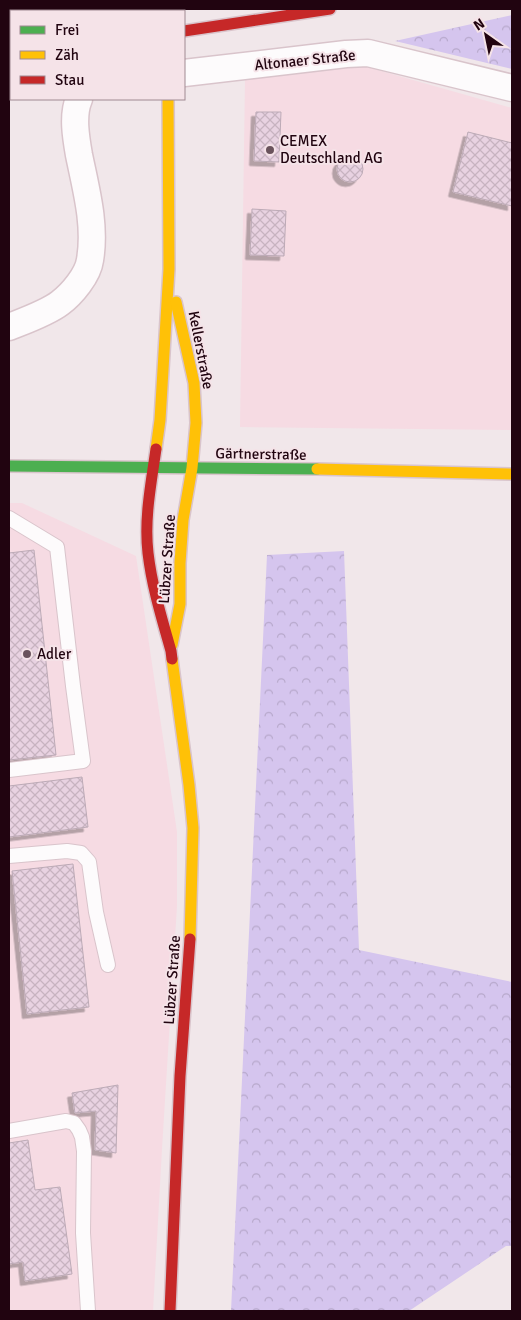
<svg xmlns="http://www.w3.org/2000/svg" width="521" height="1320" font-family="Signika,sans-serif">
<defs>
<pattern id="forest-crowns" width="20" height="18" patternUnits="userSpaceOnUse" patternTransform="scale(1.25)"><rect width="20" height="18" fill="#d5c5ee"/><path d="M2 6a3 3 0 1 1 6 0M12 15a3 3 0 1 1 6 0" fill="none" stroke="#b7a8cb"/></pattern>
<pattern id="building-cross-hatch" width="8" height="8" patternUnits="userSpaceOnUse" patternTransform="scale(1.25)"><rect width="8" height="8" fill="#e8d2e1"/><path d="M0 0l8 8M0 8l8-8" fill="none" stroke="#c7b3c0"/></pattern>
<filter id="shadow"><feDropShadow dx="-4.5" dy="4.5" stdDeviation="0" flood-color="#0004"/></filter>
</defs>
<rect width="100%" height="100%" fill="#f1e7ea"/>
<g fill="#f6dbe3">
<path d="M 360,65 L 512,108 L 512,430 L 240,427 L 245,79 Z"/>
<path d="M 9,503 L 22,503 L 136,556 L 177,832 L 177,906 L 162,1149 L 153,1311 L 9,1311 Z"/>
</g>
<g fill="url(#forest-crowns)">
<path d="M 512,15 L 512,69 L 395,41 Z"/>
<path d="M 344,551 L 359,950 L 512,982 L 512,1246 L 506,1246 L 409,1311 L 231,1311 L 267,555 Z"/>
</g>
<g fill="url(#building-cross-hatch)" stroke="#bcaab6" filter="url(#shadow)">
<path d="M 256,112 L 281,112 L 279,162 L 254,161 Z"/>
<path d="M 468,132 L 512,143 L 512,206 L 453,192 Z"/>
<circle cx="350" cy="169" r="13"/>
<path d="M 252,209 L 286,211 L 284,256 L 250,255 Z"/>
<path d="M 34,550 L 56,755 L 9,760 L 9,553 Z"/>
<path d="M 82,777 L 88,827 L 9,837 L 9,786 Z"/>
<path d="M 73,864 L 89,1007 L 27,1014 L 12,871 Z"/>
<path d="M 118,1085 L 116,1153 L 95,1150 L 96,1111 L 75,1113 L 72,1093 Z"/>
<path d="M 28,1140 L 35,1190 L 60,1187 L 72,1274 L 25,1281 L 23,1262 L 9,1264 L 9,1143 Z"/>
</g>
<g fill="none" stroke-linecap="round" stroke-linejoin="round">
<defs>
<g id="lane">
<path d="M 9,518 L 57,547 L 73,686 L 83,761 L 9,770"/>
<path d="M 9,856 L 67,851 L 81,853 L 89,862 L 96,912 L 108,965"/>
<path d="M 9,1131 L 66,1121 L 74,1123 L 79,1130 L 82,1137 L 84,1151 L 83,1233 L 88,1311"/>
</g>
<g id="street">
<path d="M 184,73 L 346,54 L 368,53 L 512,88"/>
<path d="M 9,327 C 24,321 47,313 60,303 C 72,294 88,275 90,260 C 96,225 86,189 79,155 C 76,138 72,115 79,99"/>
</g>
<g id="fast">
<path d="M 168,9 L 168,11"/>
<path d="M 23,11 L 47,9"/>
<path d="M 9,466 L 317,469"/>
</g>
<g id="slow">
<path d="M 156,449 L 160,420 L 169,269 L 168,99"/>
<path d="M 317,469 L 512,474"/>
<path d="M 172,645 L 180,604 L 180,563 L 183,520 L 192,468 L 196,423 L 194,383 L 176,302"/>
<path d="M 172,659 L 189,785 L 193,828 L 190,939"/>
</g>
<g id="jam">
<path d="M 184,31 L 330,9"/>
<path d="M 9,49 L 11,49"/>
<path d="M 156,449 C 151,484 144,519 148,553 C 152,587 162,619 171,651 L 172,659"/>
<path d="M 170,1311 L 180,1076 L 190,939"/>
</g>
</defs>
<use href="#lane" stroke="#d9c4cb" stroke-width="16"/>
<use href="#street" stroke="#d9c4cb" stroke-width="29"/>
<use href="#fast" stroke="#d9c4cb" stroke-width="14"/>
<use href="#slow" stroke="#d9c4cb" stroke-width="14"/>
<use href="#jam" stroke="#d9c4cb" stroke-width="14"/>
<use href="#lane" stroke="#fdfbfc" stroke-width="14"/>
<use href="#street" stroke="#fdfbfc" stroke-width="26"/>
<use href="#fast" stroke="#4caf50" stroke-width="11"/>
<use href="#slow" stroke="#ffc107" stroke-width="11"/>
<use href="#jam" stroke="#c62828" stroke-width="11"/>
</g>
<g fill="#6a535c" stroke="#f5e3e8" stroke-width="2">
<circle cx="270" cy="150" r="5"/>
<circle cx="27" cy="654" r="5"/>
</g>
<g text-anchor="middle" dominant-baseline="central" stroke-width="4" stroke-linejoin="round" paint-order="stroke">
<g font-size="15" fill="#210410" stroke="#f5e3e8">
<text transform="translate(305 60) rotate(-6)">Altonaer Straße</text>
<text transform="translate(201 350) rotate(79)">Kellerstraße</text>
<text transform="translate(261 454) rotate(1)">Gärtnerstraße</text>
<text transform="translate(167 559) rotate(-86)">Lübzer Straße</text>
<text transform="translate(172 980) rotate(-86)">Lübzer Straße</text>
</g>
<g font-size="15" fill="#210410" stroke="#f5e3e8" text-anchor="start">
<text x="280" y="141">CEMEX<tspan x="280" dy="17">Deutschland AG</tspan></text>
<text x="37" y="654">Adler</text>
</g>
</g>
<rect width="521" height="1320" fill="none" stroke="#210410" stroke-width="20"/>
<rect x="10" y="10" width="175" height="90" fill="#f5e3e8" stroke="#a08a92"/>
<rect x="20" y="26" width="25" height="8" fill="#4caf50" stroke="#a08a92"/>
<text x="55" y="35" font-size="15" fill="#210410">Frei</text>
<rect x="20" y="51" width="25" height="8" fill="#ffc107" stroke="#a08a92"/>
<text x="55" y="60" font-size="15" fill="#210410">Zäh</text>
<rect x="20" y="76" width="25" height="8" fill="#c62828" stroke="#a08a92"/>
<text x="55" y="85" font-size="15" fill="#210410">Stau</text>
<g transform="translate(486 35) rotate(327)" stroke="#f5e3e8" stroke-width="4" paint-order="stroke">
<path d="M0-4L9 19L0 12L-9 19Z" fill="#210410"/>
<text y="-8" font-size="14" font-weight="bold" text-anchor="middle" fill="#210410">N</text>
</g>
</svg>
